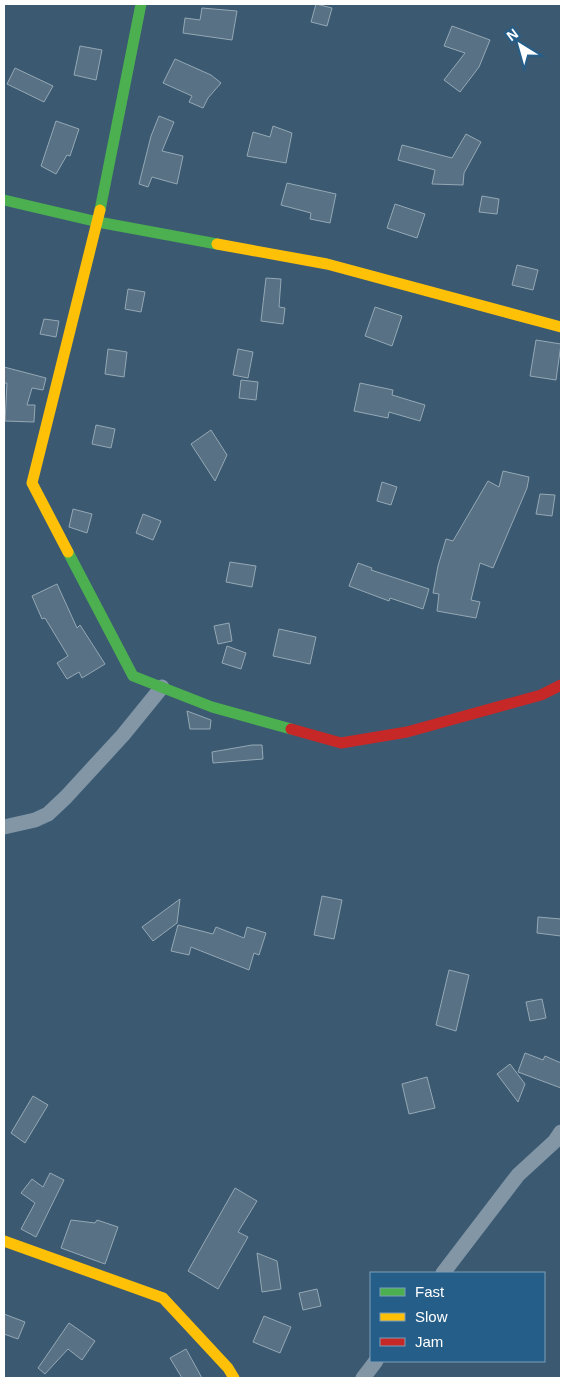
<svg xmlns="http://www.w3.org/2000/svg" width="565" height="1382" font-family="Arial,sans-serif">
<rect width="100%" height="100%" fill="#3b5a72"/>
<g fill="#587184" stroke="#95a8b5">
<path d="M 316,4 L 332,8 L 327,26 L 311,22 Z"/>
<path d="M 202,8 L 237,11 L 232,40 L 183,33 L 185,18 L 200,20 Z"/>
<path d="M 452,26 L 490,40 L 479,67 L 460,92 L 444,80 L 465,53 L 444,46 Z"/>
<path d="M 80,46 L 102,50 L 96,80 L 74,75 Z"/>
<path d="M 175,59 L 211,75 L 221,83 L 208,98 L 203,108 L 189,102 L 192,96 L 163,83 Z"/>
<path d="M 15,68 L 53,86 L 44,102 L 7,84 Z"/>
<path d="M 159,116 L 174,122 L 162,151 L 183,156 L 177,184 L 152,177 L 148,187 L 139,184 L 151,136 Z"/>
<path d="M 56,121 L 79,129 L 70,156 L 67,155 L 56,174 L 41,166 Z"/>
<path d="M 273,126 L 292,133 L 286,163 L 247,156 L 253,132 L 270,137 Z"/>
<path d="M 466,134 L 481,142 L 464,173 L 463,185 L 432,184 L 435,170 L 398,160 L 402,145 L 452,158 Z"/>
<path d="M 287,183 L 336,194 L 330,223 L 310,219 L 311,213 L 281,205 Z"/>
<path d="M 482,196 L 499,199 L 497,214 L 479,212 Z"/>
<path d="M 395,204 L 425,214 L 417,238 L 387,228 Z"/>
<path d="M 517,265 L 538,270 L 533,290 L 512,285 Z"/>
<path d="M 266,278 L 281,279 L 279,307 L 285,308 L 283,324 L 261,321 Z"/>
<path d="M 128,289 L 145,292 L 141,312 L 125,309 Z"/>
<path d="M 375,307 L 402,316 L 392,346 L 365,336 Z"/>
<path d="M 44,319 L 59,321 L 56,337 L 40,334 Z"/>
<path d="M 536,340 L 561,344 L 556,380 L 530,376 Z"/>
<path d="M 108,349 L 127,352 L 124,377 L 105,374 Z"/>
<path d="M 238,349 L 253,352 L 248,378 L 233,375 Z"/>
<path d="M 4,367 L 46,378 L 43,390 L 32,388 L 27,405 L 35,405 L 34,422 L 5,421 L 7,383 L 4,383 Z"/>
<path d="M 241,380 L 258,382 L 256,400 L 239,398 Z"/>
<path d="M 360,383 L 393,390 L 392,395 L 425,405 L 420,421 L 389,412 L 388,418 L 354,411 Z"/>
<path d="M 96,425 L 115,429 L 111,448 L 92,444 Z"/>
<path d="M 211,430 L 227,455 L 215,481 L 191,444 Z"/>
<path d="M 503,471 L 529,477 L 527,488 L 493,568 L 480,563 L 471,600 L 480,602 L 476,618 L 437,611 L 439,594 L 433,593 L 438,566 L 446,539 L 453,541 L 488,481 L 499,487 Z"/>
<path d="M 382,482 L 397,487 L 391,505 L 377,501 Z"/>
<path d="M 540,494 L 555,495 L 552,516 L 536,514 Z"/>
<path d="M 73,509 L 92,514 L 87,533 L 69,527 Z"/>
<path d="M 143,514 L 161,521 L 153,540 L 136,533 Z"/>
<path d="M 230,562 L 256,566 L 252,587 L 226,582 Z"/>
<path d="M 358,563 L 372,568 L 371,570 L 429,589 L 423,609 L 390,598 L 389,601 L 349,586 Z"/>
<path d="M 57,584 L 77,628 L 80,625 L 105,664 L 82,678 L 79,672 L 67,679 L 57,663 L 68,656 L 45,618 L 42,619 L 32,596 Z"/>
<path d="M 229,623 L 232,641 L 218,644 L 214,626 Z"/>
<path d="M 279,629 L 316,637 L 310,664 L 273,656 Z"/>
<path d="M 227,646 L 246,653 L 241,669 L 222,663 Z"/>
<path d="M 187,711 L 211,720 L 210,729 L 190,729 Z"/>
<path d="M 252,745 L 262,745 L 263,759 L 213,763 L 212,752 Z"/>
<path d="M 322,896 L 342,900 L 334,939 L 314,935 Z"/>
<path d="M 180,899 L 177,923 L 153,941 L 142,927 Z"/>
<path d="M 538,917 L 561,919 L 561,936 L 537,933 Z"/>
<path d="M 178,925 L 213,934 L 216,927 L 244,938 L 247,927 L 266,933 L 259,955 L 254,953 L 249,970 L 191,947 L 189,955 L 171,951 Z"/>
<path d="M 449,970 L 469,975 L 456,1031 L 436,1025 Z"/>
<path d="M 542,999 L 546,1018 L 530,1021 L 526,1002 Z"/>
<path d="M 525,1053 L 543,1060 L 545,1056 L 561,1063 L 561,1088 L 518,1072 Z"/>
<path d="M 510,1064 L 525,1084 L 518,1102 L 497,1074 Z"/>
<path d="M 427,1077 L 435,1108 L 409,1114 L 402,1084 Z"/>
<path d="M 33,1096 L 48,1105 L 25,1143 L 11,1133 Z"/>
<path d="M 50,1173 L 64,1180 L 36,1237 L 21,1229 L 35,1203 L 21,1193 L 32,1179 L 43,1187 Z"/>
<path d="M 235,1188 L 257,1201 L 238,1232 L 248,1237 L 218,1289 L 188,1271 Z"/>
<path d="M 71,1220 L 95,1223 L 97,1220 L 118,1227 L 105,1264 L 61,1248 Z"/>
<path d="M 257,1253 L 277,1261 L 281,1289 L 262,1292 Z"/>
<path d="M 317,1289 L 321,1306 L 303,1310 L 299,1293 Z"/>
<path d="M 4,1314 L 25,1322 L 18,1339 L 4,1334 Z"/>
<path d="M 264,1316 L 291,1327 L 280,1353 L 253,1342 Z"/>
<path d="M 69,1323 L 95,1341 L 82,1360 L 68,1349 L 45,1374 L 38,1368 Z"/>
<path d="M 186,1349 L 202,1378 L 182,1378 L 170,1358 Z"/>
</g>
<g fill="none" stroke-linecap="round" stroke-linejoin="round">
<g stroke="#8296a6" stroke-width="15">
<path d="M 4,827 L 35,820 L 48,814 L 66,797 L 123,735 L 162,687"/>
<path d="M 443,1273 L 518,1175 L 555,1141 L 561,1132"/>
<path d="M 363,1378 L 376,1361"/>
</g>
<g stroke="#4caf50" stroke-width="11">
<path d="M 4,200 L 98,222 L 217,244"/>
<path d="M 100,210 L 141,4"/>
<path d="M 68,552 L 133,676 L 212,707 L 291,729"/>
</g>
<g stroke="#ffc107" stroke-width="11">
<path d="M 217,244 L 327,264 L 561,327"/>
<path d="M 68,552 L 32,483 L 100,210"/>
<path d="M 4,1241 L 163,1298 L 228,1368 L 234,1378"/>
</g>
<path stroke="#c62828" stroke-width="11" d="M 291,729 L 341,743 L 407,732 L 541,695 L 561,685"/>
</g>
<rect width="565" height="1382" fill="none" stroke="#ffffff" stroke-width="10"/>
<rect x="370" y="1272" width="175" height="90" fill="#255e88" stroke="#7c9eb8"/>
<rect x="380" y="1288" width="25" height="8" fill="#4caf50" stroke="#7c9eb8"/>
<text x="415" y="1297" font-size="15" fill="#ffffff">Fast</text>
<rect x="380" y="1313" width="25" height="8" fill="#ffc107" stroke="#7c9eb8"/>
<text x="415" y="1322" font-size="15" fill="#ffffff">Slow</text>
<rect x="380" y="1338" width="25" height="8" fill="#c62828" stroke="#7c9eb8"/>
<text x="415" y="1347" font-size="15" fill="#ffffff">Jam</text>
<g transform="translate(520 45) rotate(323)" stroke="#255e88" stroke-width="4" paint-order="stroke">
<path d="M0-4L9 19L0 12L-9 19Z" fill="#ffffff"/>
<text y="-8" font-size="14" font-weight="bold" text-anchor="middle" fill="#ffffff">N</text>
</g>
</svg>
